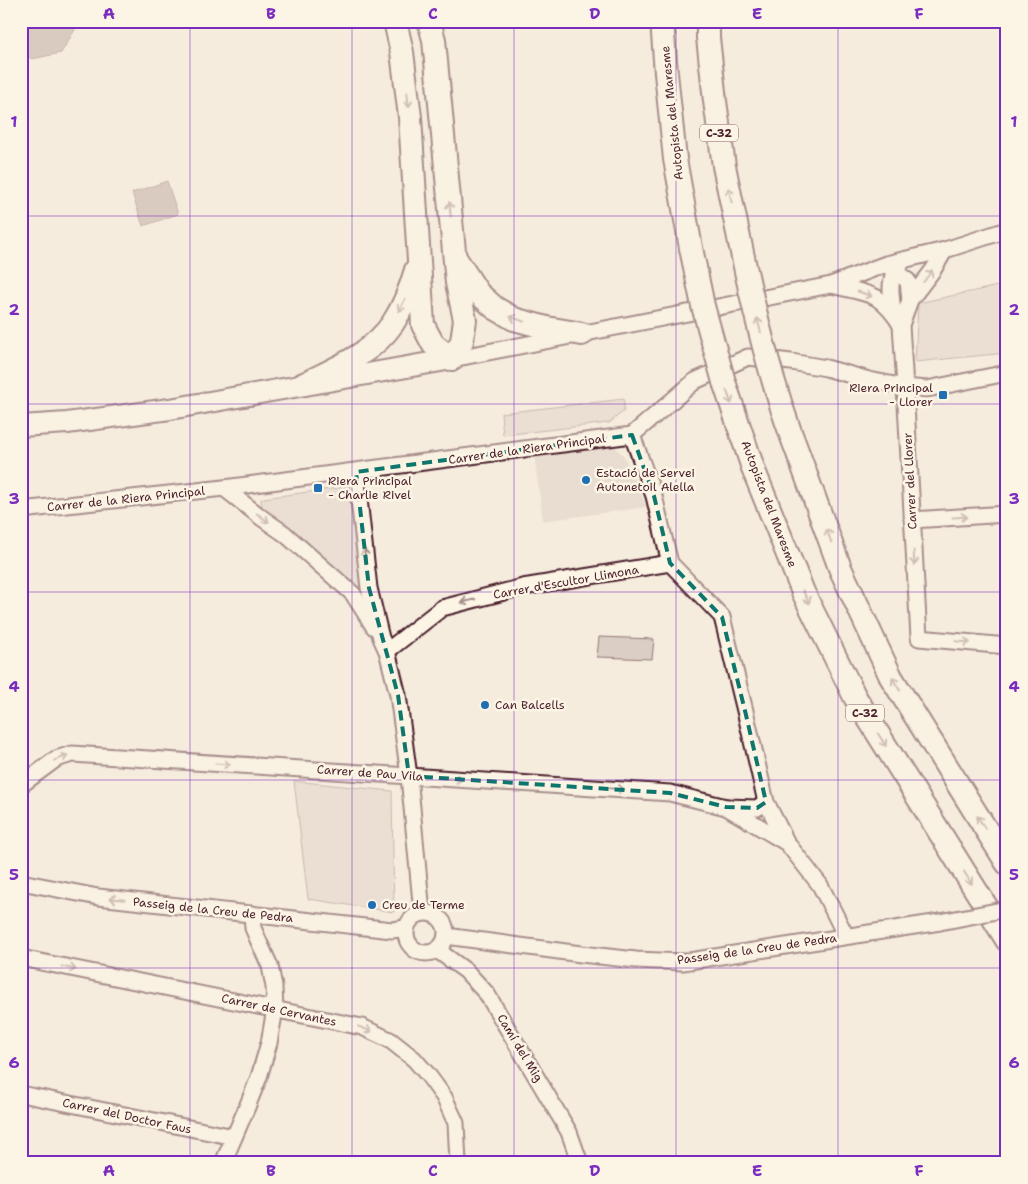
<svg xmlns="http://www.w3.org/2000/svg" width="1028" height="1184" font-family="'Shantell Sans',sans-serif">
<rect width="100%" height="100%" fill="#f5ecde"/>
<filter id="ink" filterUnits="userSpaceOnUse"><feTurbulence type="fractalNoise" baseFrequency=".02" numOctaves="2"/><feDisplacementMap in="SourceGraphic" scale="10" xChannelSelector="R" yChannelSelector="G"/><feConvolveMatrix kernelMatrix="1 2 1 2 8 2 1 2 1" color-interpolation-filters="sRGB"/></filter>
<g filter="url(#ink)">
<path fill="#e8ddd0" d="M 608,445 L 615,447 L 624,456 L 647,507 L 543,521 L 534,454 Z"/>
<g fill="#dbcec4" stroke="#927678">
<path d="M 1007,284 L 1007,353 L 915,362 L 918,303 Z"/>
<path d="M 624,399 L 624,411 L 609,423 L 503,435 L 501,413 Z"/>
<path d="M 352,486 L 362,585 L 356,588 C 338,573 323,555 304,541 C 292,531 276,523 266,513 C 262,509 261,505 261,499 L 264,498 Z"/>
<path d="M 599,637 L 654,639 L 652,659 L 597,657 Z"/>
<path d="M 294,781 L 392,791 L 394,912 L 308,899 Z"/>
</g>
<g fill="#b8a39e" stroke="#8c6e70">
<path d="M 21,21 L 74,21 L 76,28 L 61,53 L 32,59 L 21,52 Z"/>
<path d="M 167,181 L 178,214 L 143,226 L 132,193 Z"/>
</g>
<g fill="none" stroke-linecap="round" stroke-linejoin="round">
<defs>
<g id="minor">
<path d="M 945,250 L 933,270 L 910,300 L 901,325 L 905,387 L 919,638 L 1007,646"/>
<path d="M 889,267 L 908,281 L 910,300"/>
<path d="M 831,285 C 844,288 867,292 877,298 C 887,305 895,315 901,325"/>
<path d="M 893,313 C 891,289 886,280 904,260"/>
<path d="M 452,359 L 831,285 L 886,264 L 945,250 L 1007,230"/>
<path d="M 632,435 L 654,496 L 670,563 L 722,617 L 746,715 L 766,802 L 787,843 L 820,885 L 846,936"/>
<path d="M 356,472 L 369,588 L 381,638 L 387,651 L 398,695 L 409,776 L 422,913"/>
<path d="M 224,488 L 262,518 L 285,534 L 353,594 L 374,627"/>
<path d="M 21,510 L 224,488 L 632,435 L 695,381 L 748,357 L 791,362 L 826,368 L 869,380 L 905,387 L 927,389 L 1007,373"/>
<path d="M 912,520 L 1007,514"/>
<path d="M 387,651 L 442,608 L 523,587 L 670,563"/>
<path d="M 21,785 L 56,759 L 72,754 L 670,793 L 726,807 L 787,843"/>
<path d="M 727,807 L 757,808 L 766,802"/>
<path d="M 21,882 L 98,897 L 392,930 L 406,928"/>
<circle cx="426" cy="933" r="20"/>
<path d="M 446,936 L 581,954 L 636,960 L 683,962 L 940,922"/>
<path d="M 437,950 L 466,971 L 487,994 L 569,1132 L 580,1163"/>
<path d="M 21,958 L 362,1027 L 390,1040 L 414,1059 L 428,1075 L 444,1097 L 456,1123 L 458,1163"/>
<path d="M 21,1094 L 234,1137"/>
<path d="M 223,1163 L 247,1107 L 259,1077 L 269,1043 L 275,1009 L 274,987 L 270,966 L 259,942 L 253,928 L 252,914"/>
</g>
<path id="major" d="M 21,426 L 67,423 L 170,409 L 452,359"/>
<g id="highway">
<path d="M 395,21 L 402,52 L 410,117 L 423,325 L 433,344 L 452,359 L 462,341 L 465,320 L 457,283 L 434,40 L 429,21"/>
<path d="M 662,21 L 666,73 L 675,159 L 691,248"/>
<path d="M 708,21 L 708,38 L 715,101 L 724,166 L 740,243"/>
<path d="M 456,259 L 478,293 L 495,308 L 514,319 L 547,328 L 582,334"/>
<path d="M 304,384 C 336,368 372,354 393,323 C 403,308 411,287 416,270"/>
<path d="M 799,456 L 840,568 L 891,677 L 1007,863"/>
<path d="M 754,471 L 803,592 L 855,697 L 1007,940"/>
</g>
</defs>
<use href="#minor" stroke="#4a1f2b" stroke-width="19"/>
<use href="#major" stroke="#4a1f2b" stroke-width="24"/>
<use href="#highway" stroke="#4a1f2b" stroke-width="26"/>
<use href="#minor" stroke="#fcf5e5" stroke-width="15"/>
<use href="#major" stroke="#fcf5e5" stroke-width="20"/>
<use href="#highway" stroke="#fcf5e5" stroke-width="22"/>
<defs>
<path id="minor-bridge" d="M 940,922 L 1007,909"/>
<g id="highway-bridge">
<path d="M 740,243 C 755,315 772,387 799,456"/>
<path d="M 691,248 L 703,306 L 724,382 L 754,471"/>
</g>
</defs>
<use href="#minor-bridge" stroke="#4a1f2b" stroke-width="19" stroke-linecap="butt"/>
<use href="#highway-bridge" stroke="#4a1f2b" stroke-width="26" stroke-linecap="butt"/>
<use href="#minor-bridge" stroke="#fcf5e5" stroke-width="15"/>
<use href="#highway-bridge" stroke="#fcf5e5" stroke-width="22"/>
</g>
<defs><path id="oneway-shaft" d="M-6 0H5M1.5-3L5.5 0L1.5 3" fill="none" stroke-width="1.6" stroke-linecap="round" stroke-linejoin="round" transform="scale(1.25)"/></defs>
<g stroke="#a38a88">
<use href="#oneway-shaft" transform="translate(408 100) rotate(84)"/>
<use href="#oneway-shaft" transform="translate(730 195) rotate(-102)"/>
<use href="#oneway-shaft" transform="translate(450 209) rotate(-96)"/>
<use href="#oneway-shaft" transform="translate(928 276) rotate(-53)"/>
<use href="#oneway-shaft" transform="translate(865 294) rotate(19)"/>
<use href="#oneway-shaft" transform="translate(402 305) rotate(117)"/>
<use href="#oneway-shaft" transform="translate(517 319) rotate(-160)"/>
<use href="#oneway-shaft" transform="translate(759 325) rotate(-104)"/>
<use href="#oneway-shaft" transform="translate(729 397) rotate(71)"/>
<use href="#oneway-shaft" transform="translate(960 517) rotate(-3)"/>
<use href="#oneway-shaft" transform="translate(263 518) rotate(36)"/>
<use href="#oneway-shaft" transform="translate(829 536) rotate(-110)"/>
<use href="#oneway-shaft" transform="translate(365 556) rotate(-97)"/>
<use href="#oneway-shaft" transform="translate(914 558) rotate(87)"/>
<use href="#oneway-shaft" transform="translate(806 597) rotate(64)"/>
<use href="#oneway-shaft" transform="translate(468 601) rotate(166)"/>
<use href="#oneway-shaft" transform="translate(963 642) rotate(5)"/>
<use href="#oneway-shaft" transform="translate(896 684) rotate(-122)"/>
<use href="#oneway-shaft" transform="translate(882 740) rotate(58)"/>
<use href="#oneway-shaft" transform="translate(61 758) rotate(-21)"/>
<use href="#oneway-shaft" transform="translate(223 764) rotate(4)"/>
<use href="#oneway-shaft" transform="translate(455 779) rotate(4)"/>
<use href="#oneway-shaft" transform="translate(617 789) rotate(4)"/>
<use href="#oneway-shaft" transform="translate(981 822) rotate(-122)"/>
<use href="#oneway-shaft" transform="translate(968 878) rotate(58)"/>
<use href="#oneway-shaft" transform="translate(117 899) rotate(-174)"/>
<use href="#oneway-shaft" transform="translate(69 968) rotate(11)"/>
<use href="#oneway-shaft" transform="translate(365 1029) rotate(21)"/>
</g>
</g>
<path d="M0 0H1028V1184H0ZM 632,435 L 654,496 L 670,563 L 722,617 L 746,715 L 766,802 L 757,808 L 726,807 L 670,793 L 409,776 L 398,695 L 369,588 L 356,472 Z" fill="#f5ecde" fill-opacity=".55" fill-rule="evenodd"/>
<path fill="none" stroke="#0f766e" stroke-width="4" stroke-dasharray="10 6" stroke-linejoin="round" d="M 632,435 L 654,496 L 670,563 L 722,617 L 746,715 L 766,802 L 757,808 L 726,807 L 670,793 L 409,776 L 398,695 L 369,588 L 356,472 Z"/>
<path fill="none" stroke="#7b2cbf" stroke-width="1" stroke-opacity="0.55" d="M 190,21 L 190,1163M 352,21 L 352,1163M 514,21 L 514,1163M 676,21 L 676,1163M 838,21 L 838,1163M 21,216 L 1007,216M 21,404 L 1007,404M 21,592 L 1007,592M 21,780 L 1007,780M 21,968 L 1007,968"/>
<g fill="#1f6fb2" stroke="#fcf5e5" stroke-width="2">
<rect x="938" y="390" width="10" height="10" rx="2.5"/>
<circle cx="586" cy="480" r="5"/>
<rect x="313" y="483" width="10" height="10" rx="2.5"/>
<circle cx="485" cy="705" r="5"/>
<circle cx="372" cy="905" r="5"/>
</g>
<g text-anchor="middle" dominant-baseline="central" stroke-width="5" stroke-linejoin="round" paint-order="stroke">
<g fill="#fcf5e5" stroke="#7f5f63" stroke-width="1">
<rect x="700" y="124.5" width="38" height="17" rx="4"/>
<rect x="846" y="704.5" width="38" height="17" rx="4"/>
</g>
<g font-size="11" font-weight="bold" fill="#4a1f2b">
<text x="719" y="133">C-32</text>
<text x="865" y="713">C-32</text>
</g>
<g font-size="12" fill="#4a1f2b" stroke="#fcf5e5">
<text transform="translate(672 113) rotate(-96)">Autopista del Maresme</text>
<text transform="translate(527 449) rotate(-8)">Carrer de la Riera Principal</text>
<text transform="translate(910 481) rotate(-93)">Carrer del Llorer</text>
<text transform="translate(126 499) rotate(-6)">Carrer de la Riera Principal</text>
<text transform="translate(769 504) rotate(69)">Autopista del Maresme</text>
<text transform="translate(566 582) rotate(-10)">Carrer d'Escultor Llimona</text>
<text transform="translate(370 773) rotate(4)">Carrer de Pau Vila</text>
<text transform="translate(213 910) rotate(6)">Passeig de la Creu de Pedra</text>
<text transform="translate(757 949) rotate(-8)">Passeig de la Creu de Pedra</text>
<text transform="translate(279 1010) rotate(12)">Carrer de Cervantes</text>
<text transform="translate(520 1048) rotate(59)">Camí del Mig</text>
<text transform="translate(127 1116) rotate(12)">Carrer del Doctor Faus</text>
</g>
<g font-size="12" fill="#4a1f2b" stroke="#fcf5e5" text-anchor="start">
<text x="933" y="388" text-anchor="end">Riera Principal<tspan x="933" dy="14">- Llorer</tspan></text>
<text x="596" y="473">Estació de Servei<tspan x="596" dy="14">Autonetoil Alella</tspan></text>
<text x="328" y="481">Riera Principal<tspan x="328" dy="14">- Charlie Rivel</tspan></text>
<text x="495" y="705">Can Balcells</text>
<text x="382" y="905">Creu de Terme</text>
</g>
</g>
<rect width="1028" height="1184" fill="none" stroke="#fcf5e5" stroke-width="55"/>
<rect x="28" y="28" width="972" height="1128" fill="none" stroke="#7b2cbf" stroke-width="2"/>
<g font-size="16" text-anchor="middle" font-weight="bold" fill="#7b2cbf">
<text x="109" y="19">A</text>
<text x="271" y="19">B</text>
<text x="433" y="19">C</text>
<text x="595" y="19">D</text>
<text x="757" y="19">E</text>
<text x="919" y="19">F</text>
<text x="14" y="127">1</text>
<text x="1014" y="127">1</text>
<text x="14" y="315">2</text>
<text x="1014" y="315">2</text>
<text x="14" y="504">3</text>
<text x="1014" y="504">3</text>
<text x="14" y="692">4</text>
<text x="1014" y="692">4</text>
<text x="14" y="880">5</text>
<text x="1014" y="880">5</text>
<text x="14" y="1068">6</text>
<text x="1014" y="1068">6</text>
<text x="109" y="1176">A</text>
<text x="271" y="1176">B</text>
<text x="433" y="1176">C</text>
<text x="595" y="1176">D</text>
<text x="757" y="1176">E</text>
<text x="919" y="1176">F</text>
</g>
</svg>
